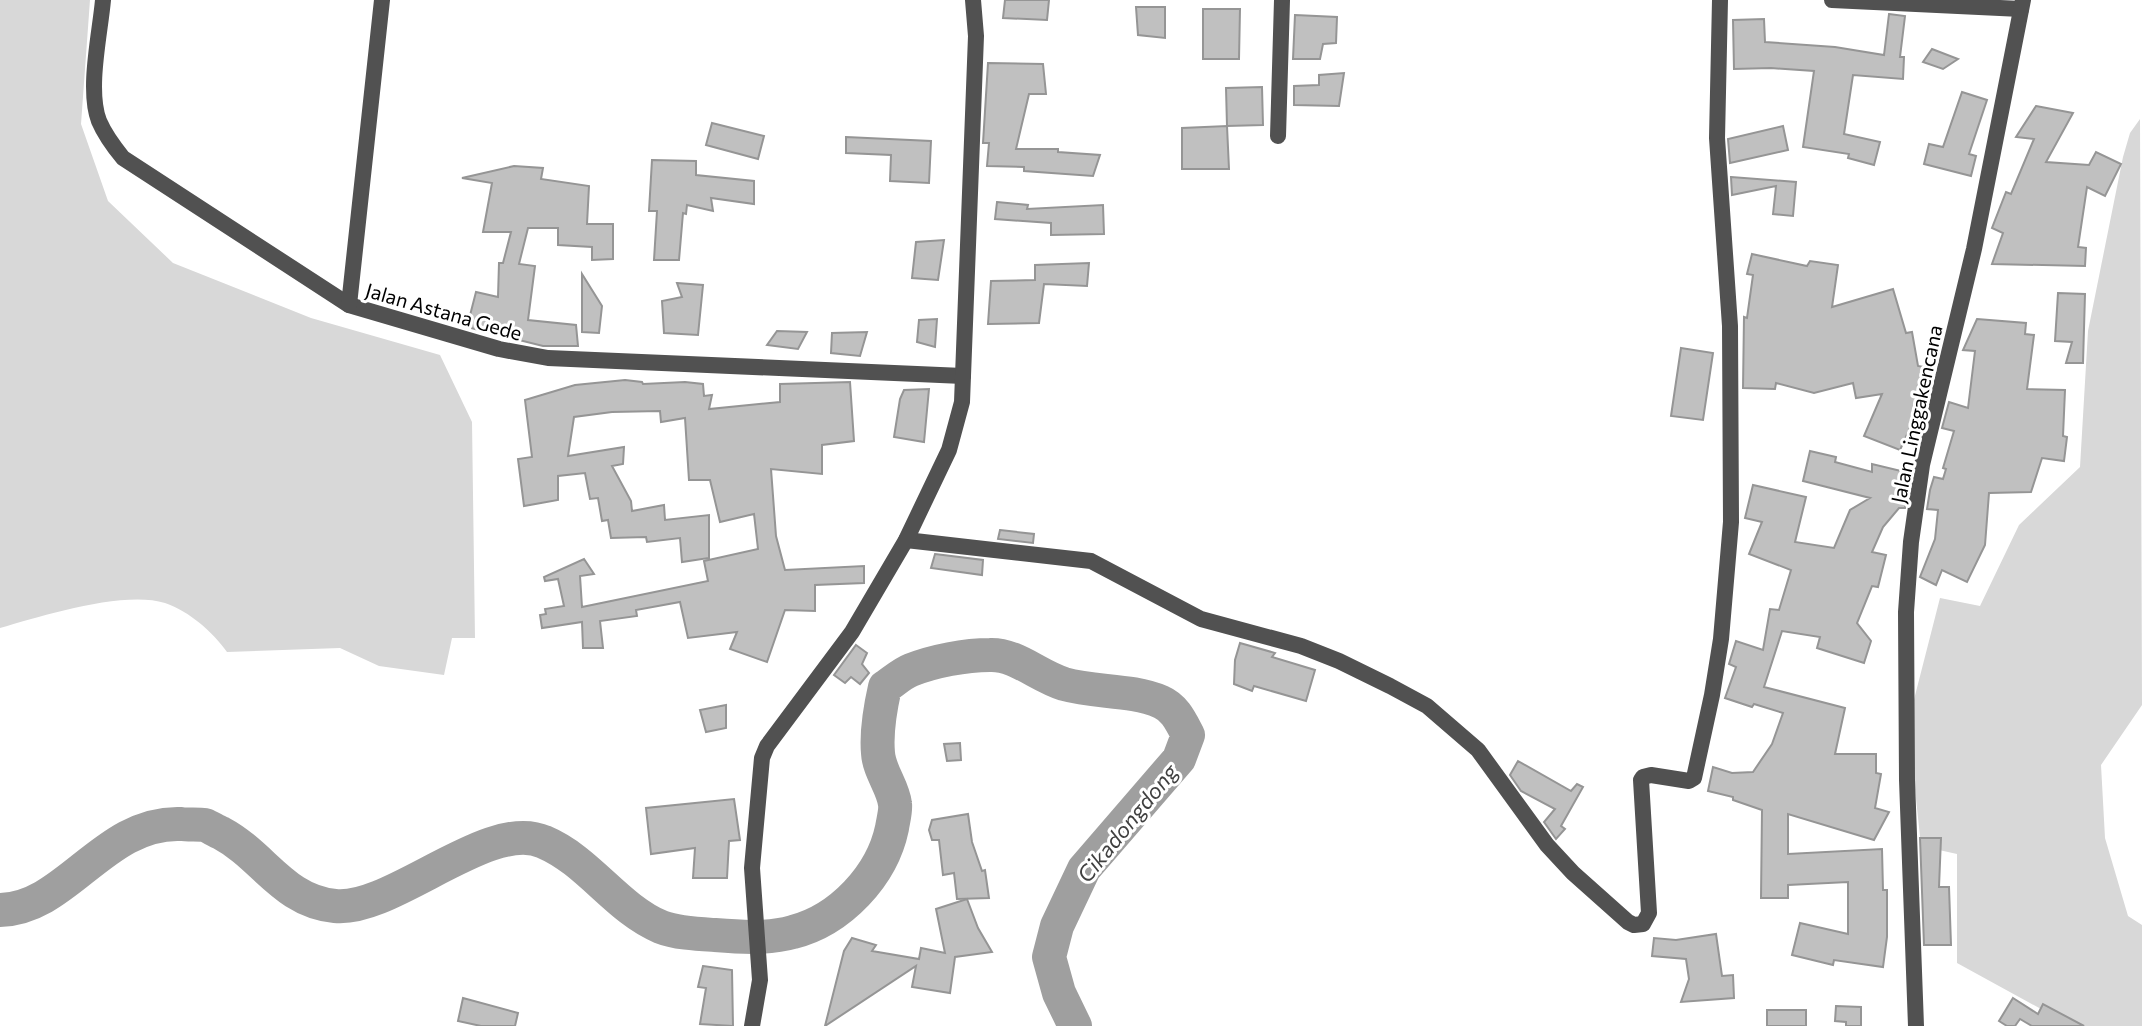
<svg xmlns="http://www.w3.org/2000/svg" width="2142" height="1026" font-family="Commissioner,sans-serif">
<rect width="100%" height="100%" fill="#fff"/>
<g fill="#d8d8d8">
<path d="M 0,0 L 90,0 L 81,124 L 108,201 L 173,263 L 311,318 L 440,355 L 472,422 L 475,638 L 452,638 L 444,675 L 379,666 L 340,648 L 227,652 C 212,631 190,612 165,603 C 124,590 41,616 0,628 Z"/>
<path d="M 2140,119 L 2142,705 L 2101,765 L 2105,838 L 2128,916 L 2142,925 L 2142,1026 L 2072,1026 L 1957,963 L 1957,854 L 1921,846 L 1908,723 L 1940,598 L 1980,606 L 2019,525 L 2080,467 L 2088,331 L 2123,157 L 2130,133 Z"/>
</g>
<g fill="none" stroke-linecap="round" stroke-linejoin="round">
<path stroke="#9f9f9f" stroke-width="34" d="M 0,910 C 67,909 104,821 181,824 C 188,825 198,824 205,825 C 210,827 216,831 221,833 C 264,856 283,901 335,906 C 392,912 489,817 544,842 C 589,861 616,908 661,927 C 676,933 698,934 715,935 C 739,937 769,939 793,932 C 840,920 882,876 892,828 C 893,821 896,811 895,804 C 893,787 879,771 878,753 C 876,731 880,709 885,687 C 893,682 901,674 911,670 C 934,661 965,655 990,655 C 1016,654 1038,676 1064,684 C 1096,693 1130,689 1161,702 C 1175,708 1181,722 1188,735 L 1179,759 L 1084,869 L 1057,926 L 1049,957 L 1059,993 L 1075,1026"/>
</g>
<g fill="#c0c0c0" stroke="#959595" stroke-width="2">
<path d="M 1005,0 L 1049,0 L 1047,20 L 1003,18 Z"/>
<path d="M 1136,7 L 1165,7 L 1165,38 L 1138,35 Z"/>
<path d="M 1203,9 L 1240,9 L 1239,59 L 1203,59 Z"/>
<path d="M 1889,14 L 1905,16 L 1900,57 L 1904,57 L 1903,79 L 1853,75 L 1844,134 L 1880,142 L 1874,165 L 1848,158 L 1849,154 L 1803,147 L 1814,71 L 1771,68 L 1734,69 L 1733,20 L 1764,19 L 1765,42 L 1835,47 L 1884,55 Z"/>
<path d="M 1295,15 L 1337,17 L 1336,43 L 1323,44 L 1320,59 L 1293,59 Z"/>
<path d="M 1932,49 L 1958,59 L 1943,69 L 1923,62 Z"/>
<path d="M 988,63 L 1043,64 L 1046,94 L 1029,94 L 1016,149 L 1058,149 L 1058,152 L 1100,155 L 1093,176 L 1024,171 L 1024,167 L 987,166 L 989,143 L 983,143 Z"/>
<path d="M 1344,73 L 1339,106 L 1294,105 L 1294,86 L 1319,85 L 1319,75 Z"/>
<path d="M 1262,87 L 1263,125 L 1227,126 L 1226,88 Z"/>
<path d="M 1962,92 L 1987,100 L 1969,154 L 1976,156 L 1971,176 L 1924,164 L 1929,144 L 1943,147 Z"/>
<path d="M 2036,106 L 2073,113 L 2046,162 L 2089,165 L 2096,152 L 2121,164 L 2105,196 L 2087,187 L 2078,247 L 2086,248 L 2085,266 L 1992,264 L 2003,233 L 1992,228 L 2006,192 L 2011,194 L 2034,139 L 2016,137 Z"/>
<path d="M 712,123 L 764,136 L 758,159 L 706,145 Z"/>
<path d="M 1227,126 L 1229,169 L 1182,169 L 1182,128 Z"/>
<path d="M 1783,126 L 1788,150 L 1730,163 L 1728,139 Z"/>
<path d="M 846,137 L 931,141 L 929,183 L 890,181 L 891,155 L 846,153 Z"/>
<path d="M 652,160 L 696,161 L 696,175 L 754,181 L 754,204 L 711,198 L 713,211 L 687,205 L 686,214 L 683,213 L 679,260 L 654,260 L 657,211 L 649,211 Z"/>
<path d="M 514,166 L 543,168 L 541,179 L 589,186 L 587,224 L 613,224 L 613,259 L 592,260 L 592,247 L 558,245 L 558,228 L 528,228 L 519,264 L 535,266 L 528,320 L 576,325 L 578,346 L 543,346 L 467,327 L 476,292 L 498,297 L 499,263 L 503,263 L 511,232 L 483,232 L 492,183 L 462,178 Z"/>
<path d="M 1731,177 L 1796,182 L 1793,216 L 1773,214 L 1776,186 L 1732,195 Z"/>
<path d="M 997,202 L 1028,205 L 1027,209 L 1103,205 L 1104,234 L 1051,235 L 1051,223 L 995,219 Z"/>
<path d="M 944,240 L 938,280 L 912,278 L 916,242 Z"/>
<path d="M 1752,254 L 1807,266 L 1810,261 L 1838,265 L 1832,307 L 1893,289 L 1906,333 L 1912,332 L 1918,366 L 1924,367 L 1918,385 L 1924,386 L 1923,393 L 1928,395 L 1921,421 L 1914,419 L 1900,450 L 1864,436 L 1882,394 L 1856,398 L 1853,383 L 1814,393 L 1776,383 L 1775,389 L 1743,388 L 1744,317 L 1747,318 L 1753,275 L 1747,274 Z"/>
<path d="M 1089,263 L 1087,286 L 1044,284 L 1039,323 L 988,324 L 991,281 L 1035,280 L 1035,265 Z"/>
<path d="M 582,274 L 602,306 L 599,333 L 582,332 Z"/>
<path d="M 677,283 L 703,285 L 698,335 L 664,333 L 662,301 L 682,297 Z"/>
<path d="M 2058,293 L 2085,294 L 2083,363 L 2066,363 L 2072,342 L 2055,341 Z"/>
<path d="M 937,319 L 935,347 L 917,342 L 919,320 Z"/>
<path d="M 1977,319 L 2026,323 L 2025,334 L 2034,335 L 2027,389 L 2065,390 L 2063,436 L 2067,437 L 2064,461 L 2042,458 L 2031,492 L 1989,493 L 1985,545 L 1967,582 L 1942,570 L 1936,585 L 1920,577 L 1935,539 L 1938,510 L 1927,509 L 1930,490 L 1934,477 L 1943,479 L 1946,469 L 1943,468 L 1954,431 L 1942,428 L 1949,402 L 1968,408 L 1975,351 L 1963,350 Z"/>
<path d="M 777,331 L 807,332 L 798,349 L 767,345 Z"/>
<path d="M 867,332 L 860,356 L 831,353 L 832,333 Z"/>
<path d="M 1681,348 L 1713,353 L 1703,420 L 1671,416 Z"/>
<path d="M 625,380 L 642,382 L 643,384 L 685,382 L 703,384 L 704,396 L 712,395 L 709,409 L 780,402 L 780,384 L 850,382 L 854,441 L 822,445 L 822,474 L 771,469 L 776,536 L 785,570 L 864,566 L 864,583 L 815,585 L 815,611 L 785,610 L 767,662 L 730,649 L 737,632 L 688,638 L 680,602 L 636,610 L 637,616 L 600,621 L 603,648 L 583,648 L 582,622 L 542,628 L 540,615 L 546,614 L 545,609 L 564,606 L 558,579 L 545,581 L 544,577 L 584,559 L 594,574 L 580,576 L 582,607 L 708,581 L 704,561 L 758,549 L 754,514 L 720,522 L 710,480 L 689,480 L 685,418 L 661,422 L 660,411 L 612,412 L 574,417 L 568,456 L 624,447 L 623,464 L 612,466 L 631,501 L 632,511 L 664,505 L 665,520 L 709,515 L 709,558 L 682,562 L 680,538 L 647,542 L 646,537 L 611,538 L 608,520 L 602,521 L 598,498 L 590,499 L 585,473 L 558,476 L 558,500 L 524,506 L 518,459 L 532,457 L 525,400 L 575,385 Z"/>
<path d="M 929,389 L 924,442 L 894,437 L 900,399 L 904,390 Z"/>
<path d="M 1810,451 L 1836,457 L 1835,462 L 1872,472 L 1872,464 L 1901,471 L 1898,488 L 1907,490 L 1905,508 L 1899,508 L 1883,527 L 1872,552 L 1886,555 L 1878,587 L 1872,586 L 1857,623 L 1871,641 L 1864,663 L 1817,648 L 1820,637 L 1782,631 L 1764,687 L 1845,708 L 1835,754 L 1876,754 L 1876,773 L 1881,774 L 1875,808 L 1889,812 L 1874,840 L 1788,814 L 1788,854 L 1882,849 L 1883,890 L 1887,890 L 1887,937 L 1883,967 L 1834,960 L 1833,965 L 1792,955 L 1800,923 L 1848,934 L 1848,882 L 1788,885 L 1788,898 L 1761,898 L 1762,810 L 1733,800 L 1733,797 L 1708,791 L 1713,767 L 1732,773 L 1753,772 L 1772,744 L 1783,713 L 1754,704 L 1752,707 L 1725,698 L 1736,667 L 1729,664 L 1736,641 L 1763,650 L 1770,609 L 1779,610 L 1791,570 L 1749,554 L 1762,522 L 1745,518 L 1753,485 L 1806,497 L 1795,542 L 1834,548 L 1850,510 L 1870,498 L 1803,481 Z"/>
<path d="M 1000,530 L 1034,534 L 1033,543 L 998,539 Z"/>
<path d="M 935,554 L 983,560 L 982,575 L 931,568 Z"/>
<path d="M 1240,643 L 1275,653 L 1272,657 L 1315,670 L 1306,701 L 1254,686 L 1252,691 L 1234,684 L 1235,660 Z"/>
<path d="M 856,645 L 867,653 L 862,664 L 869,673 L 860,684 L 851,677 L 845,683 L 834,675 Z"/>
<path d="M 726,705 L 726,728 L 706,732 L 700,710 Z"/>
<path d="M 960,743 L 961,760 L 947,761 L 944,744 Z"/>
<path d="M 1518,761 L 1571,791 L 1577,784 L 1583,787 L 1561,826 L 1565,829 L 1556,839 L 1544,822 L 1555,809 L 1521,791 L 1510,775 Z"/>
<path d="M 734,799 L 740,840 L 729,841 L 727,878 L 693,878 L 695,848 L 651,854 L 646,808 Z"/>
<path d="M 968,814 L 972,842 L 982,871 L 985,870 L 989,898 L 957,899 L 954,873 L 943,875 L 939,840 L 932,840 L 929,830 L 932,820 Z"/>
<path d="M 1920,838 L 1941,838 L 1939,887 L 1949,887 L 1951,945 L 1924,945 Z"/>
<path d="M 967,899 L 978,928 L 992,952 L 955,957 L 950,993 L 912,987 L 916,966 L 825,1026 L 844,951 L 852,938 L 876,945 L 872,951 L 919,959 L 921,948 L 945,953 L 936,909 Z"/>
<path d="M 1716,934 L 1722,976 L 1733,975 L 1734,998 L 1681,1002 L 1689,979 L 1686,959 L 1652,956 L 1654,938 L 1676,940 Z"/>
<path d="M 703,966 L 732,970 L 733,1026 L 700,1024 L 706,988 L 698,987 Z"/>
<path d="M 463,998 L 518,1013 L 515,1026 L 481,1026 L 458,1021 Z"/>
<path d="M 2013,998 L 2038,1014 L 2043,1004 L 2084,1026 L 2032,1026 L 2020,1019 L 2015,1026 L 2007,1026 L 1999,1021 Z"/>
<path d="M 1836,1006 L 1861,1007 L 1861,1026 L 1846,1026 L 1846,1022 L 1835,1021 Z"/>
<rect x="1767" y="1010" width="39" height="16"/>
</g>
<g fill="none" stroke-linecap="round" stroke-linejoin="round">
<g stroke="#515151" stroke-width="16">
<path d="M 103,0 C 100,34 87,90 99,121 C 105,135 114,147 123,158 L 349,305 L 499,349 L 548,358 L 963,376"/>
<path d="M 1832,0 L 2021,9"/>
<path d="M 1278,136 L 1282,0"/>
<path d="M 349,305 L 382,0"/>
<path d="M 906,540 L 1091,561 L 1201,619 L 1301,646 L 1339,661 L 1390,686 L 1427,706 L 1478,750 L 1547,845 L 1573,873 L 1628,922 L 1634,925 L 1643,924 L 1649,913 L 1641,780 L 1643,777 L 1651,775 L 1689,781 L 1694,778 L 1712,695 L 1721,639 L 1731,522 L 1730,326 L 1717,138 L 1720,0"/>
</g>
<g stroke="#515151" stroke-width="16">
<path d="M 752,1026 L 760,980 L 752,868 L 762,758 L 767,746 L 852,632 L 906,540 L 949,450 L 962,402 L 976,36 L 973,0"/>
<path d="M 1916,1026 L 1907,780 L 1906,612 L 1911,542 L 1922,465 L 1974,249 L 2023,0"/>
</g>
</g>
<g text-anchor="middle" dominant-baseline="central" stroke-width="6" stroke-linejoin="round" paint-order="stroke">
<g font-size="20" fill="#000" stroke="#fff">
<text transform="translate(444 311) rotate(16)">Jalan Astana Gede</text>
<text transform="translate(1916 414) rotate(-78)">Jalan Linggakencana</text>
</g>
<g font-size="22" font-style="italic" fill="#404040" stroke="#fff">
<text transform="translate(1127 823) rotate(-51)">Cikadongdong</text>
</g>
</g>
</svg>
